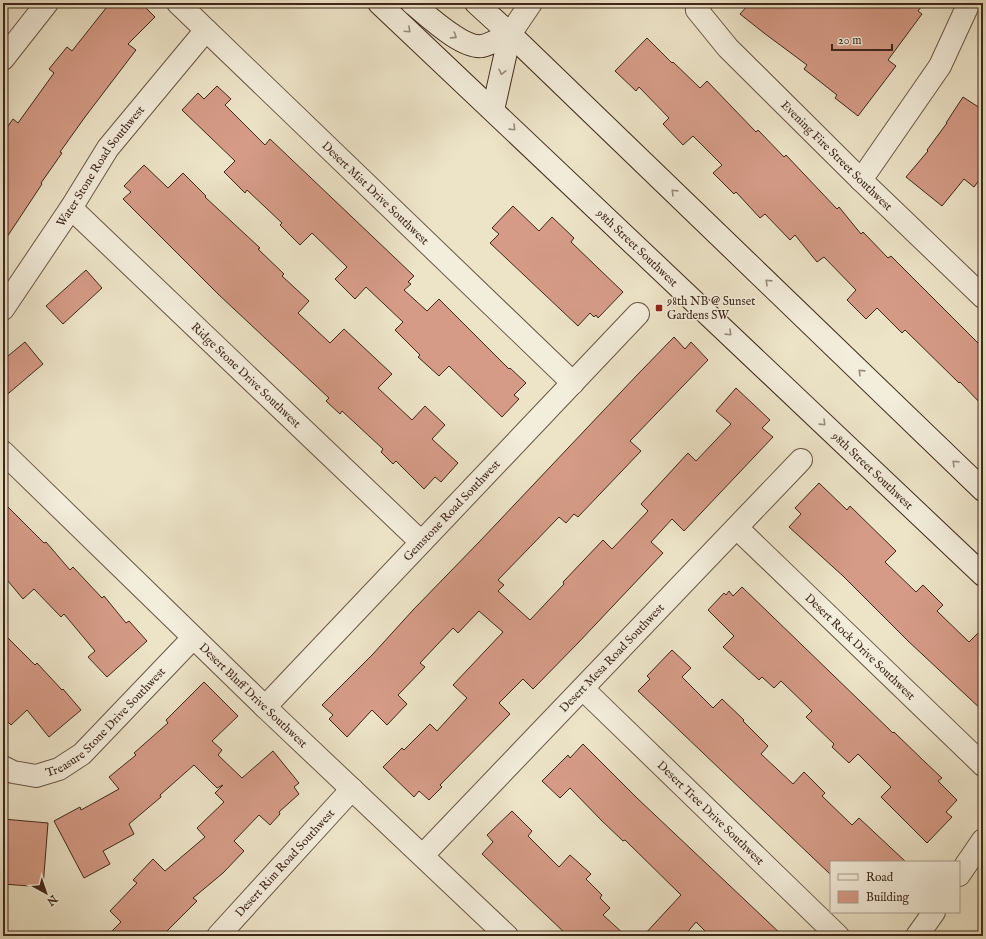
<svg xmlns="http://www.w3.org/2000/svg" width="986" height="939" font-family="'IM FELL English',serif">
<rect width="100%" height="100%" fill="#ede4c8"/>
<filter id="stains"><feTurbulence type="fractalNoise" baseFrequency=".005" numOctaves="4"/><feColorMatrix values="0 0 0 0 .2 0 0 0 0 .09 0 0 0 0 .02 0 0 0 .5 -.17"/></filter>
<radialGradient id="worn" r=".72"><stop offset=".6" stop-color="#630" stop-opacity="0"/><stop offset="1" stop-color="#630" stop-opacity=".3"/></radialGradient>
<g fill="#d59b87" stroke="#3e271a">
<path d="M 110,3 L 141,3 L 155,17 L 128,44 L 136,50 L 85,117 L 60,152 L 62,153 L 41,183 L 42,184 L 3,243 L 3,133 L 13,119 L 18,123 L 54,73 L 49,69 L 67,47 L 72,51 Z"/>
<path d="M 750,3 L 924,3 L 918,11 L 922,14 L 888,60 L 896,66 L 858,116 L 835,98 L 837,95 L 804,69 L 807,65 L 764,33 L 740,14 Z"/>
<path d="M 647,38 L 672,63 L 673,62 L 700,88 L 707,81 L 756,132 L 758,130 L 784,157 L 786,155 L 837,209 L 839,207 L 861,234 L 863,232 L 888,258 L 891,256 L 983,348 L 983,406 L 960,382 L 959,383 L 905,330 L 902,333 L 877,308 L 866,319 L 847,300 L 856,290 L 824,257 L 817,262 L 795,235 L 790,240 L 765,214 L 760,218 L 736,192 L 734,194 L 713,173 L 722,165 L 693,136 L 683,145 L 663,124 L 669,118 L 639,87 L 636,91 L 615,71 Z"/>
<path d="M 217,86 L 231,99 L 225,105 L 265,145 L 270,139 L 414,276 L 408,282 L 411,284 L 404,290 L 427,311 L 439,299 L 509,369 L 510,368 L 526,383 L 514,395 L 519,399 L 502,417 L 449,366 L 439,376 L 418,357 L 420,355 L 395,330 L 403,322 L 366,287 L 355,299 L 335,279 L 347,267 L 312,233 L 300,245 L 280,225 L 282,223 L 247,190 L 245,193 L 224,172 L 235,161 L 182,110 L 198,93 L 204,99 Z"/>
<path d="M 963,97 L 983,110 L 983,175 L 974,187 L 964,179 L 942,206 L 906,177 L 928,151 L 927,150 L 947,123 L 946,123 Z"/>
<path d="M 144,165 L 168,188 L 183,173 L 206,196 L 205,197 L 260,248 L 258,249 L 284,274 L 282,276 L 309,301 L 298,313 L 330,343 L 344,329 L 392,374 L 378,388 L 412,420 L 425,406 L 445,425 L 432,439 L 458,463 L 441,482 L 435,477 L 424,489 L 396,461 L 393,464 L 381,452 L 383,449 L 342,411 L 340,414 L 326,401 L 329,398 L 218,294 L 123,199 L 131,192 L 124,186 Z"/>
<path d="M 513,206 L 539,231 L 552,217 L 574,238 L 571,242 L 623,292 L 598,318 L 596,315 L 594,317 L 590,313 L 578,326 L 490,243 L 499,234 L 492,228 Z"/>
<path d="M 86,270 L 102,288 L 63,324 L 46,306 Z"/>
<path d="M 674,337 L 685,349 L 691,342 L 708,360 L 630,441 L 641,451 L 578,517 L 574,514 L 566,523 L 559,517 L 498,580 L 504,585 L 498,591 L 530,620 L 564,584 L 563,582 L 603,540 L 612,549 L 648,511 L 641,504 L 688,453 L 696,461 L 731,424 L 716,411 L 736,388 L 770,420 L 762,428 L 773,437 L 684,531 L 672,519 L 651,542 L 663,553 L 578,643 L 533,689 L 523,679 L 499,703 L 510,714 L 440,785 L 442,787 L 429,800 L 419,791 L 414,797 L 383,767 L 402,748 L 404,750 L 430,724 L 437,731 L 467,698 L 453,685 L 503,632 L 479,611 L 458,633 L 453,628 L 420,663 L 425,667 L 398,695 L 407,704 L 387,725 L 372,710 L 347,737 L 329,719 L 333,715 L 322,705 L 373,654 L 413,610 L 481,540 L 639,373 Z"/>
<path d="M 25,342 L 43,364 L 3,398 L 3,360 Z"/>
<path d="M 819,483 L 847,510 L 850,506 L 896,551 L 885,562 L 916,592 L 923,585 L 943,605 L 937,611 L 969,642 L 983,628 L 983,711 L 908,641 L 843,576 L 789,527 L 801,514 L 795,508 Z"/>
<path d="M 3,502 L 44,543 L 46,542 L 70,570 L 73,567 L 102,598 L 104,596 L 126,623 L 129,621 L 147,641 L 107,677 L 88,657 L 95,651 L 64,614 L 61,617 L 34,589 L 23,599 L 3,575 Z"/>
<path d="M 742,587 L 893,733 L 894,732 L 926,763 L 942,778 L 938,781 L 957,800 L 946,812 L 952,817 L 927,843 L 881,797 L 891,787 L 858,754 L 849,763 L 832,747 L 834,744 L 806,717 L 812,711 L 781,681 L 774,688 L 762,677 L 759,680 L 723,647 L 734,636 L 708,610 L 724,593 L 726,595 L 729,591 L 733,596 Z"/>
<path d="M 3,633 L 35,665 L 37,663 L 62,690 L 63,689 L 81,710 L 49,737 L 27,710 L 11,725 L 3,717 Z"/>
<path d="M 672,650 L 691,668 L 682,677 L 713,708 L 722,699 L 744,720 L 743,721 L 768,746 L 761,754 L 793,784 L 804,772 L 825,793 L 822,796 L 852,825 L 859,818 L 906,862 L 831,862 L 831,875 L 638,691 L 650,679 L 647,676 Z"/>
<path d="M 204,682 L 238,716 L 212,741 L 222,750 L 218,755 L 242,778 L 273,751 L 299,783 L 294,787 L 299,794 L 279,812 L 280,814 L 270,825 L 259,815 L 234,841 L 244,851 L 223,873 L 193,898 L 197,901 L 162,936 L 107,936 L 121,922 L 110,911 L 137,883 L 133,880 L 153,859 L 165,871 L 205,837 L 197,828 L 224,802 L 215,793 L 223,785 L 217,788 L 194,765 L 160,795 L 161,797 L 129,824 L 134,834 L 103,851 L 110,864 L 84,878 L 54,821 L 80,807 L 81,810 L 119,789 L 109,777 L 136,755 L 134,753 L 168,723 L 166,720 Z"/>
<path d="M 583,744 L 637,798 L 783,936 L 710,936 L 696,922 L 684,936 L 643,936 L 681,895 L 625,840 L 623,841 L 602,821 L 570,788 L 560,798 L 542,781 L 568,755 L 570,758 Z"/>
<path d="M 512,811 L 532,831 L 528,836 L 559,867 L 570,855 L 591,874 L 586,879 L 602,895 L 600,898 L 610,908 L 603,915 L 626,936 L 568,936 L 482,854 L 493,842 L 487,835 Z"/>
<path d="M 3,819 L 48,823 L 43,887 L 3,884 Z"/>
</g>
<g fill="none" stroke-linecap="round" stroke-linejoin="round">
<defs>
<g id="minor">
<path id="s1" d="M 178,3 L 573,383"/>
<path id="s2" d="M 701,3 L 697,10 L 728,48 L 861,180 L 983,297"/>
<path d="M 510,34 L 531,3"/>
<path d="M 861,180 L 940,66 L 969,3"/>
<path id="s3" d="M 71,208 L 421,542"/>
<path id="s4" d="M 3,309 L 71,208 L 108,148 L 206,30"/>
<path id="s5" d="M 3,452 L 265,707 L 507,936"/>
<path id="s6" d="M 737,528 L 983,765"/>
<path id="s7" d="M 583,689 L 838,936"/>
<path id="s8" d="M 265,707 L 638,314"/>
<path id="s9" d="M 3,767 L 13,772 L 36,776 L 59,769 L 82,754 L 193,638"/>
<path id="s10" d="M 423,855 L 801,460"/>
<path d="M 959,875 L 983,840"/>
<path id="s11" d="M 218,936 L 352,789"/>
<path d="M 917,936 L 934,912"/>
</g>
<path id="tertiary" d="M 3,59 L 47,3"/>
<g id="secondary">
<path id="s12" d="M 379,3 L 983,575"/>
<path d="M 412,3 C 427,15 462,49 482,46 C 490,45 502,37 510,34"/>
<path d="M 476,3 L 510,34 L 983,490"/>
<path d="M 493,110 L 510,34"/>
</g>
</defs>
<use href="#minor" stroke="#6a5646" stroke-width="24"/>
<use href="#tertiary" stroke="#6a5646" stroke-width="24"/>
<use href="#secondary" stroke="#3e271a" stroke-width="24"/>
<use href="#minor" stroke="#f3eddb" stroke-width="22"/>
<use href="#tertiary" stroke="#f3eddb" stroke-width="22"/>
<use href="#secondary" stroke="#f3eddb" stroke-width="22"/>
</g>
<defs><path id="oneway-chevron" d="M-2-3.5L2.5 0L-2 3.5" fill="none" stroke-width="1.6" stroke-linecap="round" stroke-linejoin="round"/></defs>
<g stroke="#988a7a">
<use href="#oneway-chevron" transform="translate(408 30) rotate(43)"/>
<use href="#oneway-chevron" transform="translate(454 36) rotate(33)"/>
<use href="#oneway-chevron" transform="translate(502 72) rotate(103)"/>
<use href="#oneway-chevron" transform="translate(513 128) rotate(44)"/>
<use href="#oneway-chevron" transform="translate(674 192) rotate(-136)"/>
<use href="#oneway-chevron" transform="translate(768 282) rotate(-136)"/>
<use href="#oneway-chevron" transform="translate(729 333) rotate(44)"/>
<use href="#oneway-chevron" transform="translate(861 372) rotate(-136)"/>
<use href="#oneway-chevron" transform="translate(823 423) rotate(44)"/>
<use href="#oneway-chevron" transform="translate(955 463) rotate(-136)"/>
</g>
<rect fill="#8f2418" stroke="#f3eddb" stroke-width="1.5" x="655" y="304" width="8" height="8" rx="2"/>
<g text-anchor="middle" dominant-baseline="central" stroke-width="3" stroke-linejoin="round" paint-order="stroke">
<g font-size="12" fill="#3e271a" stroke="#f3eddb">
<text stroke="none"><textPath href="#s2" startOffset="210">Evening Fire Street Southwest</textPath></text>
<text stroke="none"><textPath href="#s4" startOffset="173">Water Stone Road Southwest</textPath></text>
<text stroke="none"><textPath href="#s1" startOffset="274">Desert Mist Drive Southwest</textPath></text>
<text stroke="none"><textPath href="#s12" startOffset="356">98th Street Southwest</textPath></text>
<text stroke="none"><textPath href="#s3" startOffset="242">Ridge Stone Drive Southwest</textPath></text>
<text stroke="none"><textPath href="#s12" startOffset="680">98th Street Southwest</textPath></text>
<text stroke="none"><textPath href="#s8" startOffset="271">Gemstone Road Southwest</textPath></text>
<text stroke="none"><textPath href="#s6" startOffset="171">Desert Rock Drive Southwest</textPath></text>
<text stroke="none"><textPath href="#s10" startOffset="273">Desert Mesa Road Southwest</textPath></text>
<text stroke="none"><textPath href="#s5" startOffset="349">Desert Bluff Drive Southwest</textPath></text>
<text stroke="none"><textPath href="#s9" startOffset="124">Treasure Stone Drive Southwest</textPath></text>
<text stroke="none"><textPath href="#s7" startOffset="178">Desert Tree Drive Southwest</textPath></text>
<text stroke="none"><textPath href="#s11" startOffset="99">Desert Rim Road Southwest</textPath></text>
</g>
<g font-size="12" fill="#3e271a" stroke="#f3eddb" text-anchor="start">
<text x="667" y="301">98th NB @ Sunset<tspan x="667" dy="14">Gardens SW</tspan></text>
</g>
</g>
<rect width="986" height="939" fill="none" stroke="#ede4c8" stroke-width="16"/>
<rect x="4" y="4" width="978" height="931" fill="none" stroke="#3e271a" stroke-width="2"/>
<rect x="8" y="8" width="970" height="923" fill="none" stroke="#3e271a"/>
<rect x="830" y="861" width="130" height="52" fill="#f3eddb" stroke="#ab9e8e"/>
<rect x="838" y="874" width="20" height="6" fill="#f3eddb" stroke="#ab9e8e"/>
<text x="866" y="881" font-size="12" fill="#3e271a">Road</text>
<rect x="838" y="891" width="20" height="12" fill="#d59b87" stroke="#ab9e8e"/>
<text x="866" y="901" font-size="12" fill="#3e271a">Building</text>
<g transform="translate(46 893) rotate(140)" stroke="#f3eddb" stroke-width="3" paint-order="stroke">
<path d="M0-3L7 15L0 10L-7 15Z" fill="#3e271a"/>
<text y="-6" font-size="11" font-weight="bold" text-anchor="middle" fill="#3e271a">N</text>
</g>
<path d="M832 44v6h60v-6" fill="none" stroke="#3e271a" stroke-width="2"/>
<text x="838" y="44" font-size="12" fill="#3e271a" stroke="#f3eddb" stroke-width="3" paint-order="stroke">20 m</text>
<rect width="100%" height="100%" filter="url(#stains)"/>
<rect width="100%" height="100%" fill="url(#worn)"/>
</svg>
